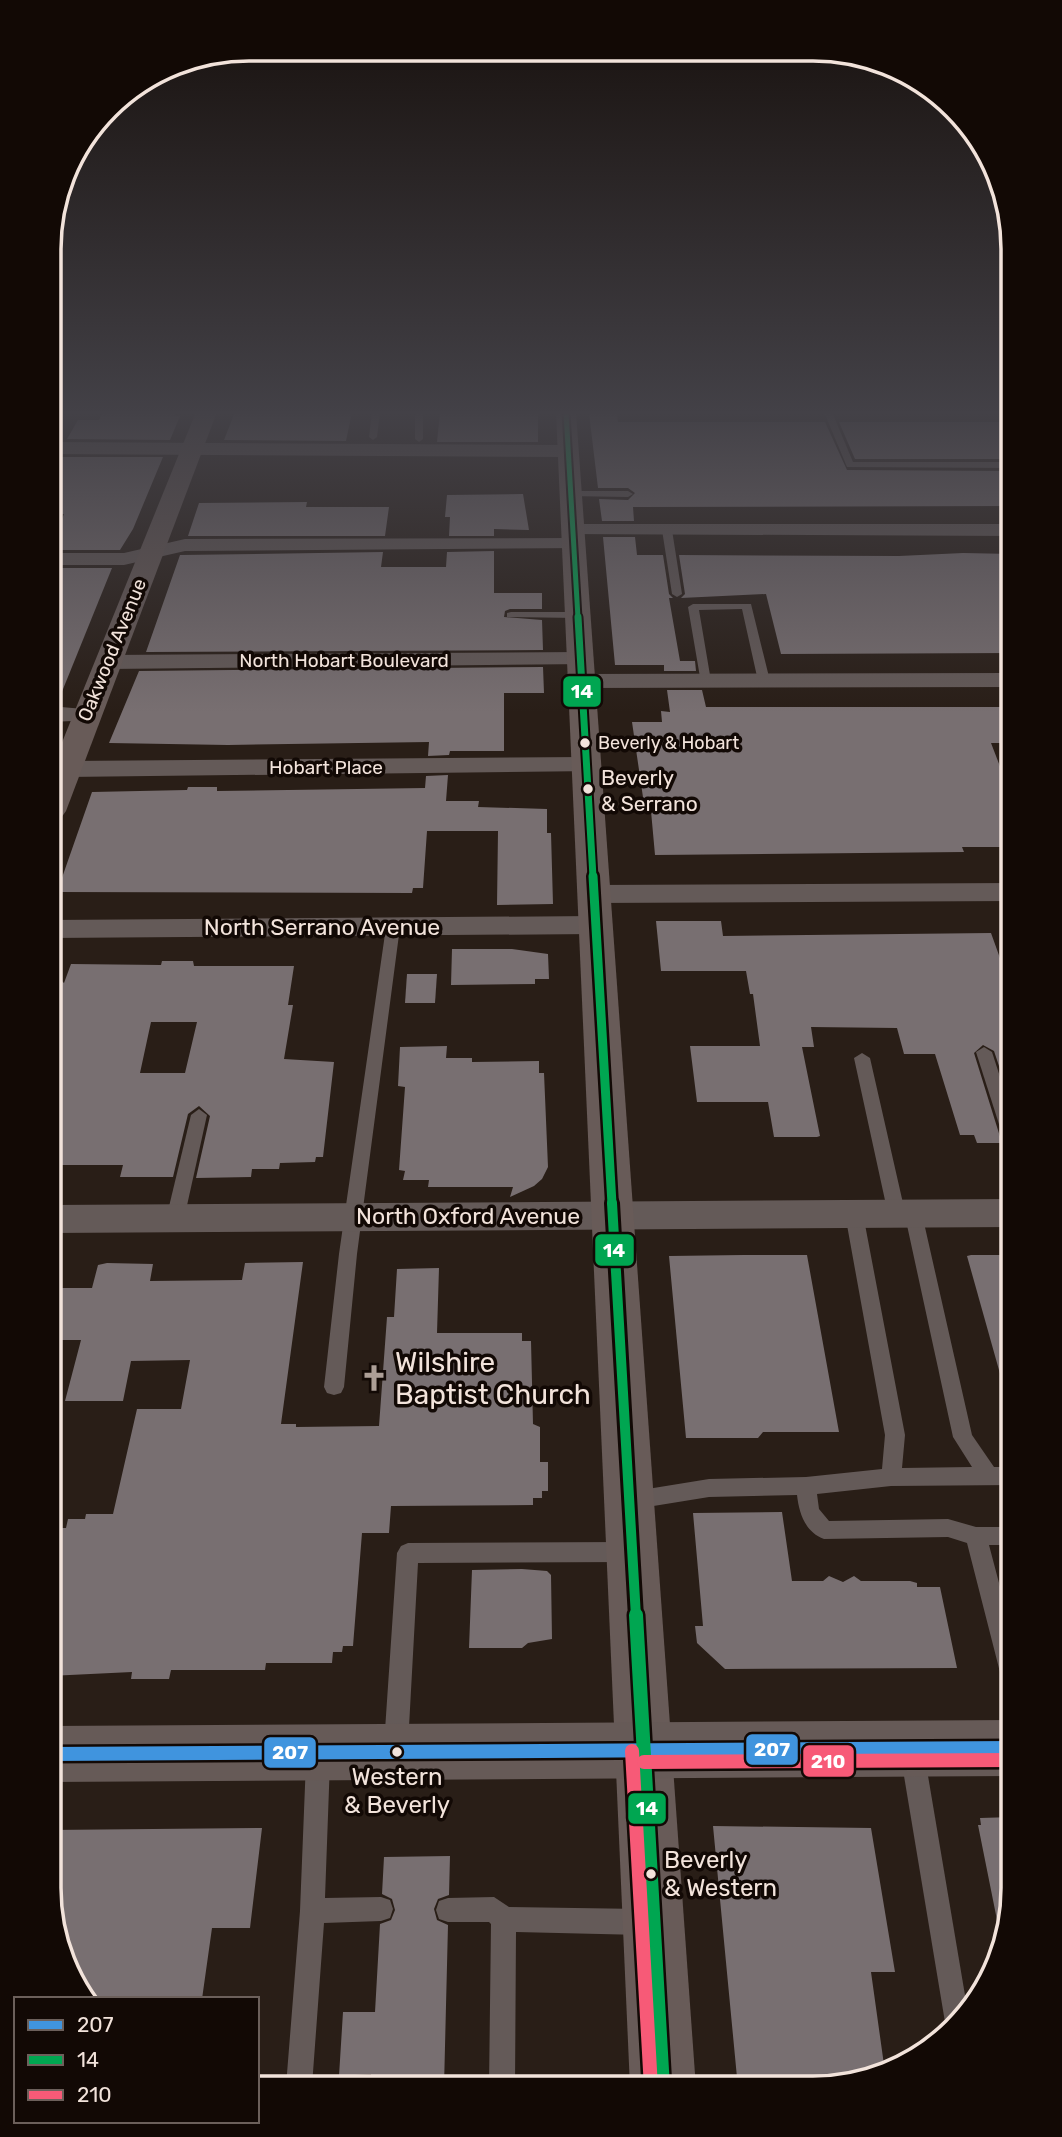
<svg xmlns="http://www.w3.org/2000/svg" width="1062" height="2137" font-family="Rubik,sans-serif">
<rect width="100%" height="100%" fill="#291e17"/>
<g fill="#786f71" fill-rule="evenodd">
<path d="M 103,412 L 176,412 L 174,416 L 180,416 L 170,440 L 67,439 L 78,420 L 99,420 Z"/>
<path d="M 235,412 L 352,412 L 346,441 L 224,440 Z"/>
<path d="M 440,412 L 538,412 L 538,442 L 437,442 Z"/>
<path d="M 589,413 L 617,414 L 618,422 L 825,422 L 847,470 L 1013,471 L 1013,506 L 633,507 L 634,521 L 602,521 L 599,499 L 628,500 L 635,493 L 628,488 L 598,488 Z"/>
<path d="M 839,422 L 1005,422 L 1013,435 L 1013,459 L 855,459 Z"/>
<path d="M 58,457 L 163,457 L 133,529 L 120,550 L 50,550 L 64,514 L 50,514 L 50,472 Z"/>
<path d="M 523,494 L 529,530 L 494,529 L 494,536 L 449,536 L 450,517 L 445,517 L 447,495 Z"/>
<path d="M 307,502 L 306,507 L 389,507 L 385,536 L 188,536 L 199,503 Z"/>
<path d="M 603,537 L 635,537 L 637,555 L 663,555 L 669,594 L 673,598 L 669,598 L 680,661 L 695,661 L 696,671 L 664,671 L 664,665 L 615,665 Z"/>
<path d="M 494,551 L 494,593 L 542,593 L 542,609 L 510,609 L 505,611 L 504,617 L 542,620 L 543,650 L 146,652 L 180,555 L 383,552 L 381,567 L 446,567 L 447,552 Z"/>
<path d="M 963,553 L 1013,554 L 1013,653 L 781,654 L 766,594 L 681,598 L 685,594 L 679,555 L 899,556 Z"/>
<path d="M 50,568 L 112,568 L 57,704 L 50,703 Z"/>
<path d="M 543,667 L 544,693 L 504,693 L 504,751 L 450,751 L 449,755 L 428,756 L 429,742 L 228,745 L 109,743 L 139,671 Z"/>
<path d="M 667,690 L 702,690 L 706,707 L 1003,707 L 1004,711 L 1013,711 L 1013,743 L 991,743 L 1013,800 L 1013,847 L 962,847 L 964,852 L 655,855 L 651,811 L 645,811 L 632,722 L 662,722 L 661,711 L 670,712 Z"/>
<path d="M 448,775 L 446,801 L 479,801 L 478,807 L 547,809 L 547,833 L 551,833 L 553,904 L 497,905 L 498,831 L 427,831 L 423,888 L 413,888 L 412,893 L 57,892 L 92,792 L 187,790 L 188,787 L 217,787 L 217,791 L 425,788 L 426,776 Z"/>
<path d="M 656,921 L 721,921 L 723,936 L 991,933 L 1005,972 L 1013,972 L 1013,1108 L 994,1051 L 983,1045 L 974,1053 L 1002,1143 L 977,1143 L 974,1135 L 960,1135 L 935,1054 L 904,1054 L 897,1028 L 811,1027 L 814,1047 L 802,1047 L 820,1136 L 817,1137 L 774,1137 L 768,1102 L 697,1102 L 690,1046 L 760,1046 L 753,994 L 750,994 L 746,971 L 661,971 Z"/>
<path d="M 452,949 L 512,949 L 548,954 L 549,979 L 535,979 L 535,984 L 451,985 Z"/>
<path d="M 162,961 L 193,961 L 194,966 L 294,966 L 288,1005 L 293,1005 L 284,1059 L 334,1062 L 323,1157 L 316,1157 L 315,1162 L 280,1163 L 279,1169 L 252,1169 L 251,1177 L 196,1178 L 210,1116 L 199,1106 L 188,1114 L 173,1177 L 120,1177 L 123,1165 L 50,1165 L 50,970 L 64,983 L 71,964 L 161,965 ZM 151,1022 L 197,1022 L 185,1073 L 140,1073 Z"/>
<path d="M 407,974 L 437,974 L 435,1003 L 405,1003 Z"/>
<path d="M 447,1046 L 446,1058 L 472,1058 L 472,1062 L 539,1061 L 539,1073 L 544,1073 L 548,1167 L 542,1179 L 534,1186 L 510,1197 L 513,1187 L 428,1187 L 429,1180 L 403,1180 L 405,1171 L 399,1170 L 405,1087 L 398,1086 L 400,1047 Z"/>
<path d="M 743,1255 L 807,1255 L 839,1432 L 763,1432 L 758,1438 L 686,1438 L 669,1256 Z"/>
<path d="M 971,1255 L 1013,1255 L 1013,1394 L 1006,1395 L 967,1256 Z"/>
<path d="M 303,1262 L 281,1424 L 296,1424 L 296,1427 L 379,1426 L 387,1317 L 394,1317 L 397,1269 L 439,1268 L 437,1333 L 522,1333 L 522,1341 L 531,1341 L 533,1424 L 540,1427 L 540,1462 L 548,1462 L 548,1491 L 542,1491 L 542,1498 L 533,1498 L 533,1505 L 391,1506 L 389,1533 L 362,1533 L 353,1646 L 343,1646 L 342,1652 L 333,1652 L 332,1663 L 266,1663 L 265,1670 L 171,1670 L 169,1679 L 131,1679 L 132,1672 L 49,1676 L 49,1528 L 66,1528 L 68,1519 L 85,1519 L 86,1514 L 113,1514 L 137,1409 L 181,1409 L 190,1360 L 131,1361 L 123,1401 L 65,1401 L 81,1340 L 50,1340 L 50,1288 L 92,1288 L 98,1265 L 107,1263 L 153,1264 L 150,1281 L 242,1280 L 245,1263 Z"/>
<path d="M 782,1512 L 792,1581 L 823,1581 L 829,1576 L 843,1582 L 854,1576 L 861,1581 L 910,1581 L 917,1583 L 917,1587 L 940,1587 L 957,1668 L 725,1669 L 697,1643 L 695,1626 L 703,1626 L 693,1513 Z"/>
<path d="M 522,1569 L 547,1571 L 551,1575 L 552,1639 L 528,1643 L 522,1648 L 469,1648 L 472,1570 Z"/>
<path d="M 1013,1817 L 1013,1901 L 1000,1935 L 978,1825 L 981,1825 L 980,1818 Z"/>
<path d="M 713,1826 L 871,1828 L 895,1972 L 871,1972 L 885,2072 L 877,2077 L 813,2088 L 738,2088 Z"/>
<path d="M 262,1828 L 250,1928 L 212,1928 L 202,1999 L 91,1999 L 60,1952 L 49,1888 L 49,1830 Z"/>
<path d="M 450,1856 L 449,1895 L 438,1899 L 434,1909 L 437,1920 L 448,1925 L 444,2087 L 370,2087 L 371,2074 L 339,2076 L 343,2012 L 375,2012 L 380,1924 L 391,1920 L 395,1910 L 392,1899 L 382,1894 L 384,1857 Z"/>
</g>
<g fill="none" stroke-linecap="round" stroke-linejoin="round">
<g fill="#645a58" fill-rule="evenodd">
<path d="M 372,412 L 380,412 L 377,437 L 373,440 L 369,437 Z"/>
<path d="M 415,412 L 423,412 L 423,439 L 419,442 L 415,439 Z"/>
<path d="M 824,412 L 832,412 L 853,462 L 1013,462 L 1013,468 L 847,467 Z"/>
<path d="M 571,491 L 628,491 L 633,494 L 628,497 L 568,496 L 566,494 Z"/>
<path d="M 667,527 L 672,530 L 682,594 L 677,597 L 672,594 L 662,530 Z"/>
<path d="M 693,604 L 751,604 L 770,681 L 768,683 L 758,681 L 742,609 L 699,610 L 711,681 L 701,683 L 688,607 Z"/>
<path d="M 511,612 L 578,612 L 583,615 L 578,618 L 507,617 L 507,613 Z"/>
<path d="M 393,923 L 400,927 L 357,1254 L 344,1387 L 341,1393 L 334,1395 L 327,1393 L 324,1387 L 339,1254 L 386,927 Z"/>
<path d="M 984,1047 L 992,1052 L 1013,1117 L 1013,1149 L 1005,1143 L 976,1052 Z"/>
<path d="M 862,1053 L 870,1058 L 905,1212 L 913,1207 L 919,1209 L 922,1214 L 972,1435 L 994,1467 L 1013,1467 L 1013,1485 L 891,1486 L 817,1494 L 819,1509 L 829,1521 L 948,1519 L 976,1527 L 1013,1527 L 1013,1545 L 989,1545 L 1013,1636 L 1013,1691 L 1005,1688 L 1002,1680 L 967,1543 L 948,1537 L 824,1539 C 805,1532 799,1513 797,1495 L 709,1497 L 635,1509 L 628,1506 L 625,1500 L 628,1494 L 635,1491 L 709,1479 L 806,1477 L 882,1469 L 885,1435 L 845,1214 L 848,1209 L 860,1209 L 863,1214 L 905,1435 L 902,1468 L 972,1467 L 953,1437 L 905,1216 L 897,1221 L 891,1219 L 888,1214 L 854,1058 Z"/>
<path d="M 199,1109 L 207,1115 L 184,1219 L 181,1224 L 169,1224 L 166,1219 L 191,1115 Z"/>
<path d="M 627,1542 L 634,1545 L 638,1552 L 634,1559 L 627,1562 L 418,1563 L 408,1745 L 404,1753 L 396,1757 L 388,1753 L 384,1745 L 397,1553 L 401,1546 L 408,1543 Z"/>
<path d="M 913,1746 L 921,1750 L 925,1758 L 968,2013 L 946,2028 L 901,1758 L 905,1750 Z"/>
<path d="M 318,1749 L 326,1753 L 330,1761 L 325,1898 L 381,1897 L 390,1900 L 393,1909 L 390,1918 L 381,1921 L 324,1923 L 312,2086 L 286,2086 L 300,1911 L 306,1761 L 310,1753 Z"/>
<path d="M 494,1897 L 509,1907 L 642,1909 L 651,1913 L 655,1922 L 651,1931 L 642,1935 L 516,1932 L 515,2087 L 489,2087 L 491,1924 L 489,1922 L 448,1922 L 439,1919 L 436,1910 L 439,1901 L 448,1898 Z"/>
</g>
<g fill="#645a58" fill-rule="evenodd">
<path d="M 50,442 L 567,445 L 576,451 L 567,457 L 50,454 Z"/>
<path d="M 574,524 L 1013,524 L 1013,536 L 567,534 L 564,530 L 567,526 Z"/>
<path d="M 573,538 L 580,540 L 584,544 L 580,548 L 185,551 L 124,565 L 50,565 L 50,553 L 124,553 L 185,539 Z"/>
<path d="M 581,652 L 589,654 L 593,659 L 589,664 L 108,669 L 100,667 L 96,662 L 100,657 L 108,655 Z"/>
<path d="M 1013,673 L 1013,687 L 582,688 L 573,686 L 570,681 L 573,676 L 582,674 Z"/>
<path d="M 50,706 L 95,710 L 99,715 L 95,720 L 50,722 Z"/>
<path d="M 586,757 L 595,759 L 599,765 L 595,771 L 67,777 L 58,775 L 54,769 L 58,763 L 67,761 Z"/>
<path d="M 1013,883 L 1013,901 L 593,903 L 583,900 L 578,894 L 583,888 L 593,885 Z"/>
<path d="M 594,916 L 605,919 L 609,925 L 605,931 L 594,934 L 50,938 L 50,920 Z"/>
<path d="M 1013,1199 L 1013,1227 L 50,1233 L 50,1205 Z"/>
</g>
<g fill="#685b58" fill-rule="evenodd">
<path d="M 196,412 L 217,412 L 66,811 L 61,818 L 50,820 L 50,772 Z"/>
<path d="M 556,412 L 576,412 L 696,2088 L 630,2087 Z"/>
</g>
<path fill="#665a57" fill-rule="evenodd" d="M 1013,1720 L 1013,1776 L 49,1782 L 49,1726 Z"/>
<defs>
<path id="bus-1" d="M 49,1754 L 1013,1748"/>
<path id="bus-2-far4" d="M 566,412 L 578,618"/>
<path id="bus-2-far3" d="M 578,617 L 593,877"/>
<path id="bus-2-far2" d="M 593,876 L 612,1204"/>
<path id="bus-2-far1" d="M 612,1203 L 636,1617"/>
<path id="bus-2" d="M 636,1615 L 663,2088"/>
<g id="bus-3">
<path d="M 632,1751 L 651,2088"/>
<path d="M 644,1762 L 1013,1760"/>
</g>
</defs>
<use href="#bus-1" stroke="#120905" stroke-width="19"/>
<use href="#bus-2-far4" stroke="#120905" stroke-width="9"/>
<use href="#bus-2-far3" stroke="#120905" stroke-width="11"/>
<use href="#bus-2-far2" stroke="#120905" stroke-width="14"/>
<use href="#bus-2-far1" stroke="#120905" stroke-width="16"/>
<use href="#bus-2" stroke="#120905" stroke-width="19"/>
<use href="#bus-3" stroke="#120905" stroke-width="19"/>
<use href="#bus-1" stroke="#4094de" stroke-width="14"/>
<use href="#bus-2-far4" stroke="#00a651" stroke-width="5"/>
<use href="#bus-2-far3" stroke="#00a651" stroke-width="7"/>
<use href="#bus-2-far2" stroke="#00a651" stroke-width="9"/>
<use href="#bus-2-far1" stroke="#00a651" stroke-width="10"/>
<use href="#bus-2" stroke="#00a651" stroke-width="14"/>
<use href="#bus-3" stroke="#f75a77" stroke-width="14"/>
</g>
<linearGradient id="sky" x2="0" y2="1"><stop stop-color="#17100d"/><stop offset="0.58" stop-color="#434147"/><stop offset="1" stop-color="#434147" stop-opacity="0"/></linearGradient>
<rect width="1062" height="712" fill="url(#sky)"/>
<defs>
<symbol id="church-bare" viewBox="-9 -9 18 18"><path d="M-1.2-6h2.4v3.5h3.3v2.4h-3.3V6h-2.4V-.1h-3.3v-2.4h3.3Z" fill="#ac9e96" stroke="#120905" stroke-width="2.5" paint-order="stroke"/></symbol>
</defs>
<g fill-rule="evenodd">
<use href="#church-bare" x="355" y="1359" width="38" height="38"/>
</g>
<g fill="#f2e3db" stroke="#120905" stroke-width="2.5">
<circle cx="585" cy="743" r="6"/>
<circle cx="588" cy="789" r="6"/>
<circle cx="397" cy="1752" r="6"/>
<circle cx="651" cy="1874" r="6"/>
</g>
<g text-anchor="middle" dominant-baseline="central" stroke-width="7" stroke-linejoin="round" paint-order="stroke">
<g font-size="18" fill="#f2e3db" stroke="#120905" text-anchor="start">
<text x="598" y="743">Beverly &amp; Hobart</text>
</g>
<g font-size="19" fill="#f2e3db" stroke="#120905">
<text transform="translate(112 650) rotate(-68)">Oakwood Avenue</text>
<text x="344" y="660">North Hobart Boulevard</text>
<text x="326" y="767">Hobart Place</text>
</g>
<g font-size="21" fill="#f2e3db" stroke="#120905" text-anchor="start">
<text x="601" y="777">Beverly<tspan x="601" dy="26">&amp; Serrano</tspan></text>
</g>
<g font-size="23" fill="#f2e3db" stroke="#120905">
<text x="322" y="927">North Serrano Avenue</text>
<text x="468" y="1216">North Oxford Avenue</text>
</g>
<g font-size="24" fill="#f2e3db" stroke="#120905">
<text x="397" y="1777">Western<tspan x="397" dy="28">&amp; Beverly</tspan></text>
<text x="664" y="1860" text-anchor="start">Beverly<tspan x="664" dy="28">&amp; Western</tspan></text>
</g>
<g font-size="28" fill="#f2e3db" stroke="#120905" text-anchor="start">
<text x="395" y="1362">Wilshire<tspan x="395" dy="32">Baptist Church</tspan></text>
</g>
</g>
<path d="M0 0H1062V2137H0ZM249 61H813A188 188 0 0 1 1001 249V1888A188 188 0 0 1 813 2076H249A188 188 0 0 1 61 1888V249A188 188 0 0 1 249 61Z" fill="#120905" fill-rule="evenodd"/>
<path fill="none" stroke="#f2e3db" stroke-width="3.5" d="M249 61H813A188 188 0 0 1 1001 249V1888A188 188 0 0 1 813 2076H249A188 188 0 0 1 61 1888V249A188 188 0 0 1 249 61Z"/>
<g stroke="#120905" stroke-width="2.5">
<rect x="562" y="675" width="40" height="33" rx="7" fill="#00a651"/>
<rect x="594" y="1233" width="41" height="34" rx="7" fill="#00a651"/>
<rect x="745" y="1733" width="54" height="33" rx="7" fill="#4094de"/>
<rect x="263" y="1736" width="54" height="33" rx="7" fill="#4094de"/>
<rect x="802" y="1744" width="53" height="34" rx="7" fill="#f75a77"/>
<rect x="627" y="1792" width="40" height="33" rx="7" fill="#00a651"/>
</g>
<g font-size="19" text-anchor="middle" font-weight="bold" fill="#fff">
<text x="582" y="698">14</text>
<text x="614" y="1257">14</text>
<text x="772" y="1756">207</text>
<text x="290" y="1759">207</text>
<text x="828" y="1768">210</text>
<text x="647" y="1815">14</text>
</g>
<rect x="14" y="1997" width="245" height="126" fill="#120905" stroke="#6c605b" stroke-width="2"/>
<rect x="28" y="2020" width="35" height="10" fill="#4094de" stroke="#6c605b" stroke-width="2"/>
<text x="77" y="2032" font-size="21" fill="#f2e3db">207</text>
<rect x="28" y="2055" width="35" height="10" fill="#00a651" stroke="#6c605b" stroke-width="2"/>
<text x="77" y="2067" font-size="21" fill="#f2e3db">14</text>
<rect x="28" y="2090" width="35" height="10" fill="#f75a77" stroke="#6c605b" stroke-width="2"/>
<text x="77" y="2102" font-size="21" fill="#f2e3db">210</text>
</svg>
